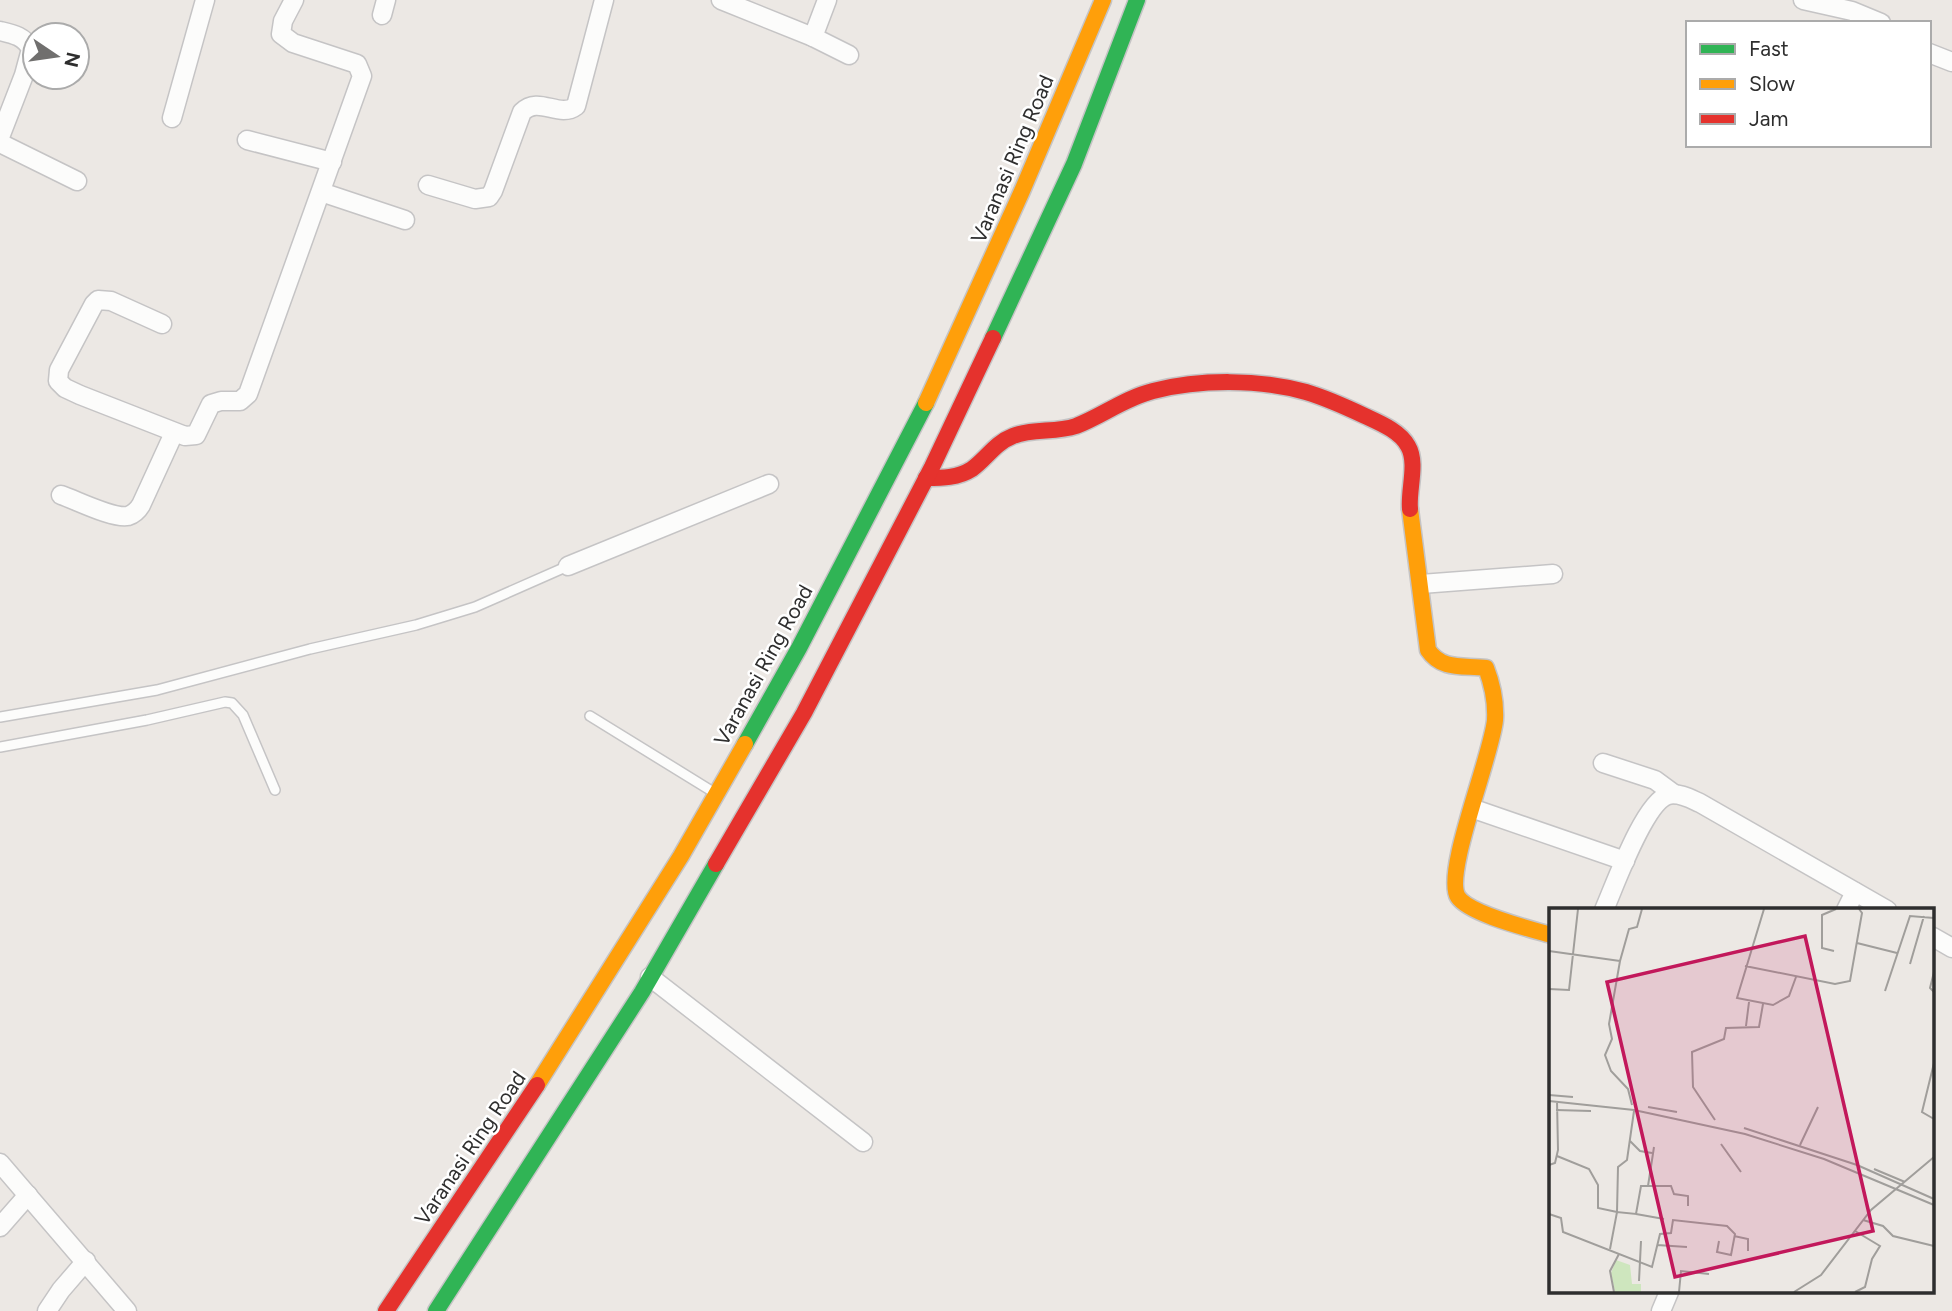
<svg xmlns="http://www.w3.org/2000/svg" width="1952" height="1311" font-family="Figtree,sans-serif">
<rect width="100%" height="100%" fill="#ece8e4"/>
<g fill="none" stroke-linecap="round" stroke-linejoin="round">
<defs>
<g id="lane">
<path d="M 590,716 L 710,790"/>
<path d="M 0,717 L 157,690 L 310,649 L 416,625 L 475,607 L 568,566"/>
<path d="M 0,747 L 147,720 L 225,702 L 232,703 L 243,715 L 275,790"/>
</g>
<g id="street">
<path d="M 721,0 L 813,37 L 849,55"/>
<path d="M 1803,0 L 1852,11 L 1881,23"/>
<path d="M 382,15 L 386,0"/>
<path d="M 0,31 C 13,34 24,36 31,49 L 24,75 L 0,137"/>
<path d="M 813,37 L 827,0"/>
<path d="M 1929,53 L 1952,62"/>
<path d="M 172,118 L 205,0"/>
<path d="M 247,140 L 332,162"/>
<path d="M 0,143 L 77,181"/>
<path d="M 428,185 L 475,199 L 489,197 L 493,191 L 522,112 C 539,95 559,119 576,106 L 604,0"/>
<path d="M 321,192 L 405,220"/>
<path d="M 162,324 L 111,301 L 98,300 L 94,304 L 59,370 L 58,381 L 65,388 L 80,395 L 185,436 L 196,435 L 211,404 L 221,401 L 240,401 L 248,394 L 362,76 L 357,64 L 293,43 L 281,34 L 283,21 L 294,0"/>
<path d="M 61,495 C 76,500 113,519 128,516 C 134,514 138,510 141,505 L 174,433"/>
<path d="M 568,566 L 769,484"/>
<path d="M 1421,584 L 1553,574"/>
<path d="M 1603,763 L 1655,780 L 1674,794"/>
<path d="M 1474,809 L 1625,861"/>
<path d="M 1604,910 C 1615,885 1644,803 1668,795 C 1679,792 1691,799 1700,803 L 1887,910"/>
<path d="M 1846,910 L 1855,892"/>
<path d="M 1933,937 L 1952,948"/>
<path d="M 650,977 L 863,1142"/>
<path d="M 0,1163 L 127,1311"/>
<path d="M 0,1227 L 28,1195"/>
<path d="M 47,1311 L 61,1290 L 86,1261"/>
<path d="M 1661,1311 L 1669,1292"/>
</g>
<g id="fast">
<path d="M 993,338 L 1074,164 L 1137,0"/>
<path d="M 745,744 L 799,648 L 926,403"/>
<path d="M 436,1311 L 642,992 L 716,864"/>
</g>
<g id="slow">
<path d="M 926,403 L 1022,191 L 1103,0"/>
<path d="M 1410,509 L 1428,650 C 1442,671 1464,665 1486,668 C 1493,686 1496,701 1495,720 C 1492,755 1443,874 1458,897 C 1469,914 1531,929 1551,935"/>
<path d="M 537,1085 L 681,856 L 745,744"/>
</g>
<g id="jam">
<path d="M 926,478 C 942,478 958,478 972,469 C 987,458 995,443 1013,436 C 1033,428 1055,433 1076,426 C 1102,416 1125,398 1153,391 C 1200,379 1259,379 1306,392 C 1326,398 1346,407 1365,416 C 1380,423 1400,431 1408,446 C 1418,463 1408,490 1410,509"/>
<path d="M 716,864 L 804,713 L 932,467 L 993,338"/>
<path d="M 386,1311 L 537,1085"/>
</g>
</defs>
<use href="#lane" stroke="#c5c4c5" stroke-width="12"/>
<use href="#street" stroke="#c5c4c5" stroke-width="21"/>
<use href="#fast" stroke="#c5c4c5" stroke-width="19"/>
<use href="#slow" stroke="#c5c4c5" stroke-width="19"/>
<use href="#jam" stroke="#c5c4c5" stroke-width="19"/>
<use href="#lane" stroke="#fcfcfb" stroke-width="9"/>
<use href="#street" stroke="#fcfcfb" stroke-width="18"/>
<use href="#fast" stroke="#30b455" stroke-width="16"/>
<use href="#slow" stroke="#ff9f0a" stroke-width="16"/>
<use href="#jam" stroke="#e5322d" stroke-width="16"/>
</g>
<g text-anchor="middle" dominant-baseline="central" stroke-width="5" stroke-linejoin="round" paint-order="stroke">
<g font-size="21" fill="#2e2e2e" stroke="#fff">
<text transform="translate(1012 159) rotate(-67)">Varanasi Ring Road</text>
<text transform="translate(763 665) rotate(-61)">Varanasi Ring Road</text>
<text transform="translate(470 1148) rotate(-56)">Varanasi Ring Road</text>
</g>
</g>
<g transform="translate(1549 908)">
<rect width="385" height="385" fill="#ece8e4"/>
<path d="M 67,352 L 81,357 L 83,376 L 92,376 L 92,384 L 66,384 L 62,365 Z" fill="#cee6be"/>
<path fill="none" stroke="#a09e9b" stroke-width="2" d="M 215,1 L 188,90 L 224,97 L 240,88 L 247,69M 308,35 L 348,45M 0,43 L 71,53M 285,43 L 273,40 L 273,7 L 287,1M 361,56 L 375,8M 196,58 L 286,76 L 301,73 L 313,5 L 310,1M 385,64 L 381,80 L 385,84M 0,81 L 20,82 L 29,1M 336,83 L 361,8 L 385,10M 197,118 L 200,94M 385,155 L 373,204 L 385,211M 0,187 L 24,189M 0,193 L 85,202 L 196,226 L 275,251 L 385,297M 83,197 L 79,181 L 62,163 L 56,147 L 63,131 L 60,116 L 71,53 L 80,21 L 88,19 L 93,1M 99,199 L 128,204M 7,202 L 42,203M 166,212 L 144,179 L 143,144 L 175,131 L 177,120 L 210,119 L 214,96M 195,220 L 308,257 L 385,291M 81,233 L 91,243 L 103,245M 172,236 L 192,264M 251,237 L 269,199M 8,248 L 40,261 L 49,277 L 49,300 L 68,304 L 69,259 L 78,252 L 85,203M 0,257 L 6,255 L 9,242 L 8,193M 325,261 L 356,274M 99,278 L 105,239M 0,306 L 12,310 L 14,324 L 103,359 L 111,326 L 122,325 L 124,312 L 178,318 L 186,326 L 182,347 L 168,344 L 170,333M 87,306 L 115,311M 314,312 L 334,318 L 344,328 L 385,338M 306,323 L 331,338 L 323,351 L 316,379 L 306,384M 185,328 L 199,331 L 199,343M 108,337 L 138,339M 0,338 L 0,360M 61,341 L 68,304 L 87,306 L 92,278 L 122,278 L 125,286 L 139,288 L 139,298M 90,373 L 92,333M 65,384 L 61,363 L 70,346M 130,384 L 132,363 L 160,366M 245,384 L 272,367 L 322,302 L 385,249"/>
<path fill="#c2185b" fill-opacity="0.15" stroke="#c2185b" stroke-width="3.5" d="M 256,28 L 324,323 L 126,369 L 58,74 Z"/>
<rect width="385" height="385" fill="none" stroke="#2e2e2e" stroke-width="3.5"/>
</g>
<rect x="1686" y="21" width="245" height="126" fill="#ffffff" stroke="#ababab" stroke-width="2"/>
<rect x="1700" y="44" width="35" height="10" fill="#30b455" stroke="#ababab" stroke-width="2"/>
<text x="1749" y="56" font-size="21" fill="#2e2e2e">Fast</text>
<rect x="1700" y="79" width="35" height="10" fill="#ff9f0a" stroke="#ababab" stroke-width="2"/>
<text x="1749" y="91" font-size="21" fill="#2e2e2e">Slow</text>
<rect x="1700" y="114" width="35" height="10" fill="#e5322d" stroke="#ababab" stroke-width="2"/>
<text x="1749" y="126" font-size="21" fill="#2e2e2e">Jam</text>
<g transform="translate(56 56) rotate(103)"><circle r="33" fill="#ffffff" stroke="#ababab" stroke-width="2"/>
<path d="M0-5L12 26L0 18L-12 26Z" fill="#706f6e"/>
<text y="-10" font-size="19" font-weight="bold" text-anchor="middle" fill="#2e2e2e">N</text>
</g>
</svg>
